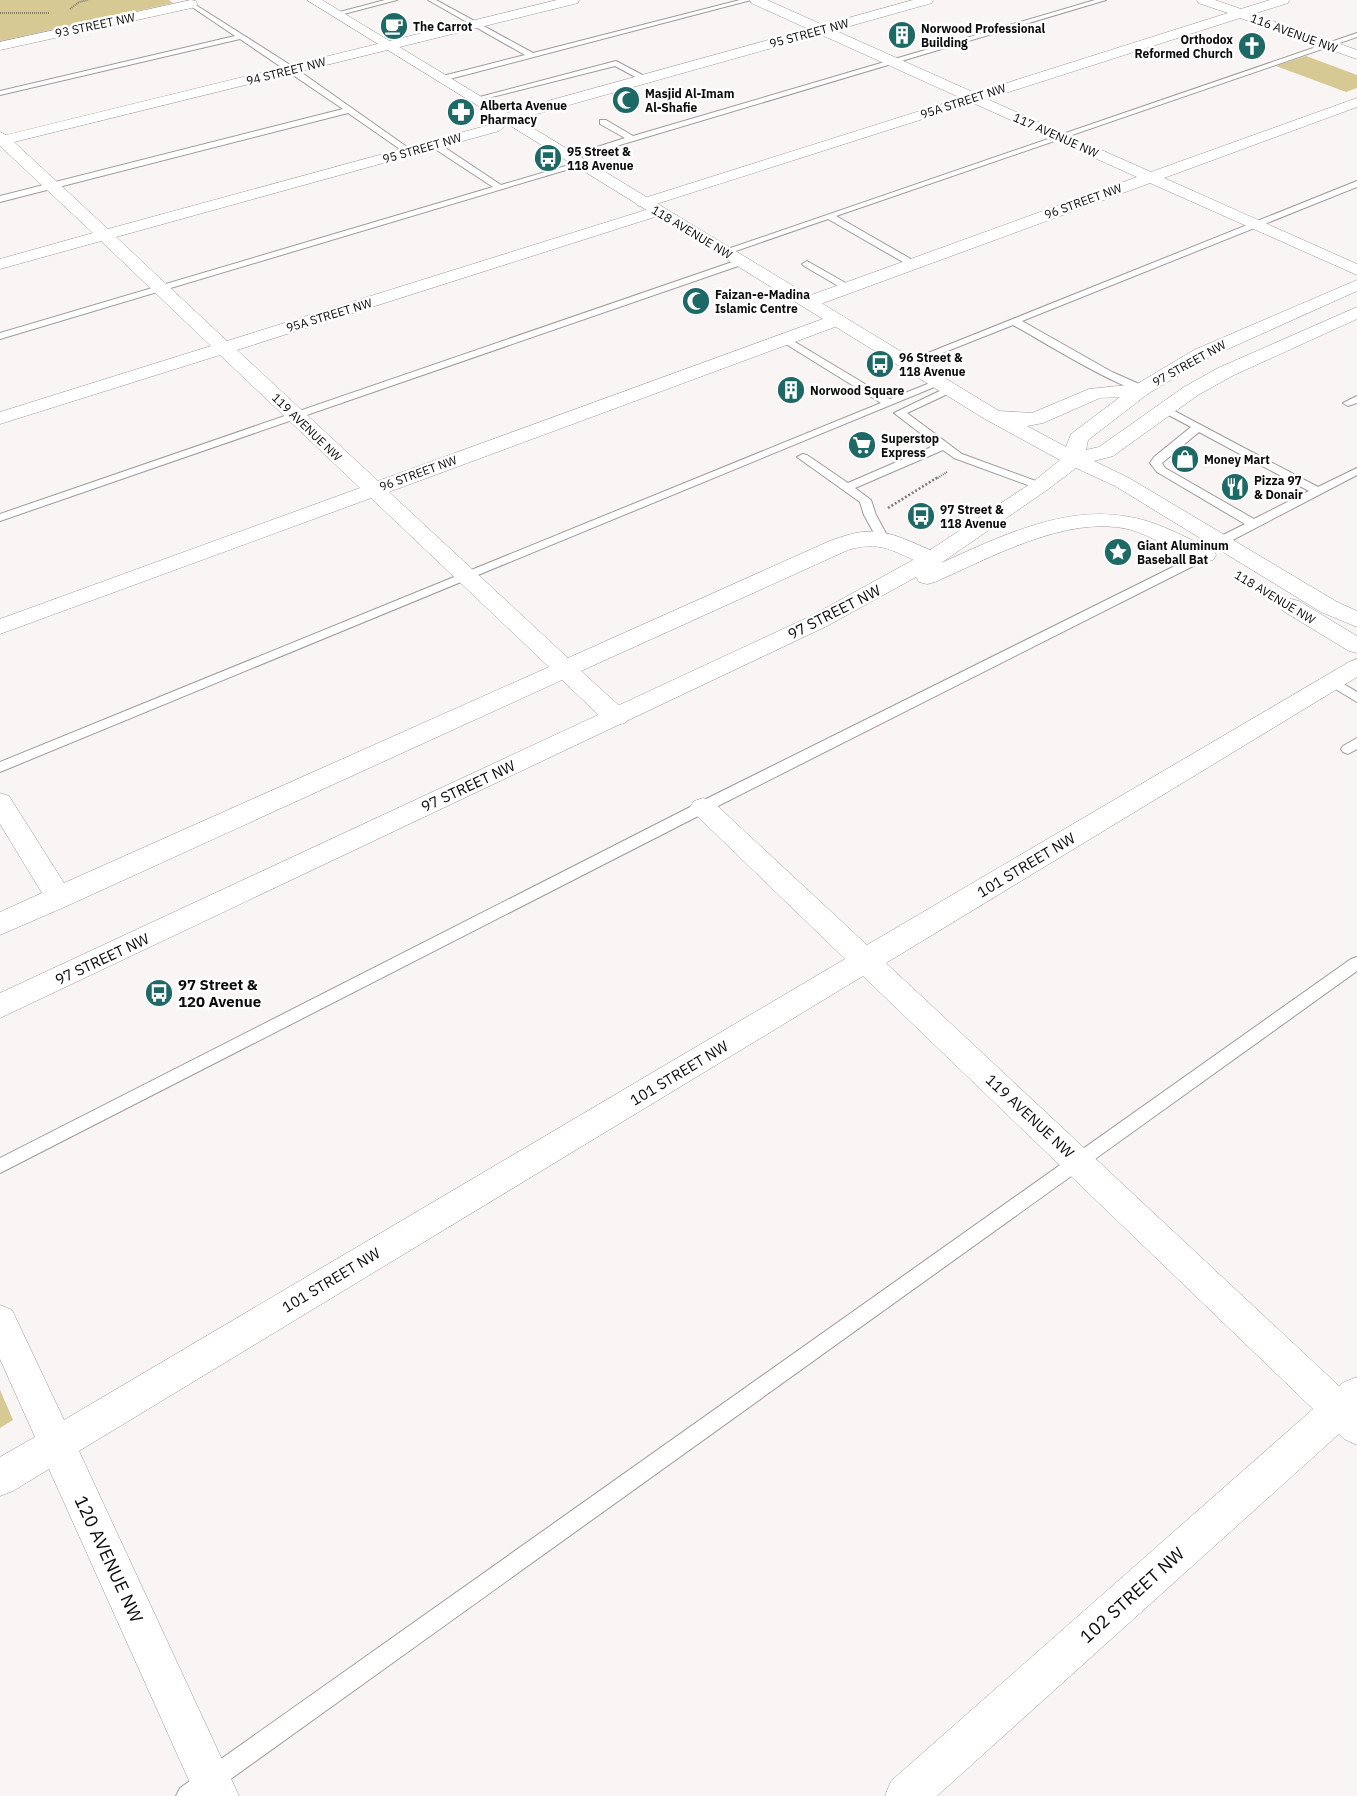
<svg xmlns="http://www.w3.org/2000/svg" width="1357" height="1796" font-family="'IBM Plex Sans',sans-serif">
<rect width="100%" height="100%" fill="#f9f5f4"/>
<g fill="#d7c993">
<path d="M 0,0 L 169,0 L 173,3 L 0,41 Z"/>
<path d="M 1306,56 L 1357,75 L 1357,88 L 1346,92 L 1276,66 Z"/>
<path d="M 0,1390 L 13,1420 L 0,1428 Z"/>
</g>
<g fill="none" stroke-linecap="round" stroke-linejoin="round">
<defs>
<g id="service">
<path d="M 385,0 L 397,0 L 336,16 L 332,14 Z"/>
<path d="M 428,0 L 436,0 L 533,53 L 740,0 L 751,0 L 442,81 L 439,81 L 439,77 L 525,55 Z"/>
<path d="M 1095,0 L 1106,0 L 573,159 L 566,157 L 625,138 L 600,124 L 600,120 L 606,120 L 633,136 Z"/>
<path d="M 191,2 L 295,68 L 414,152 L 407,154 L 348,113 L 0,202 L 0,196 L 343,109 L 240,39 L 0,95 L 0,91 L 235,36 L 189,5 L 189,3 Z"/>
<path d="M 1357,33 L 1357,37 L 836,216 L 916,262 L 916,266 L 910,266 L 828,219 L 727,254 L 724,255 L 719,252 Z"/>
<path d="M 616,61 L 648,78 L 641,80 L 615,66 L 476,101 L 472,99 Z"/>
<path d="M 432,143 L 438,143 L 501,185 L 579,162 L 586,164 L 0,339 L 0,333 L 493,187 L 432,147 Z"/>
<path d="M 1357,181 L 1357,187 L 1022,321 L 1112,372 L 1146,387 L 1147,389 L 1146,391 C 1128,395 1034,336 1013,325 L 912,365 L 904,365 L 903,363 Z"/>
<path d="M 741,259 L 744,260 L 744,264 L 0,521 L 0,514 Z"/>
<path d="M 807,261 L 851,286 L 853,288 L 848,291 L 845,290 L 804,266 L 802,264 Z"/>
<path d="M 785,336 L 890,399 L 935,381 L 943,381 L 944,383 L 0,772 L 0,762 L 881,403 L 781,341 L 781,337 Z"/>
<path d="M 950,386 L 954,387 L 955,389 L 954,391 L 907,413 L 962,454 L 1044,484 L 1046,486 L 1040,489 L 1036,488 L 954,458 L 943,450 L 855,488 L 871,500 L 876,515 L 889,539 L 883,543 L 879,542 L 864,515 L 860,502 L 797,457 L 803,454 L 807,455 L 848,483 L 936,445 L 894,413 Z"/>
<path d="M 1357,396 L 1357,403 L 1348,406 L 1343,403 Z"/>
<path d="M 1165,406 L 1318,487 L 1357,468 L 1357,475 L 1223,545 L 1215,545 L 1213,542 L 1215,539 L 1245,524 L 1157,472 L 1150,463 L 1154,457 L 1191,427 L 1161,411 L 1160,409 L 1161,407 ZM 1199,432 L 1309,491 L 1254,519 L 1165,468 L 1162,463 Z"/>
<path d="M 1205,551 L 1211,555 L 1209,558 L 708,811 L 0,1173 L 0,1158 L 698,803 Z"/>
<path d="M 1332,677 L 1357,692 L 1357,702 L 1327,684 L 1325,681 L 1327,678 Z"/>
<path d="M 1357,738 L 1357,749 L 1348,754 L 1343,752 L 1341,749 L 1343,746 Z"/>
<path d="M 1357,957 L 1357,971 L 207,1796 L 176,1796 L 180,1788 L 1351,959 Z"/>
</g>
<g id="minor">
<path d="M 191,0 L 196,1 L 197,4 L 196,7 L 0,50 L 0,42 Z"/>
<path d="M 557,0 L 579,0 L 578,3 L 14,142 L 108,229 L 489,125 L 502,115 L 512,115 L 514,118 L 499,131 L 116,237 L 227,341 L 652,208 L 664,208 L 666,211 L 664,214 L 237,350 L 378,481 L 831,316 L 837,315 L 843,316 L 846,320 L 843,324 L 389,492 L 568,658 L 832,540 C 842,537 852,533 862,532 C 889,528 916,545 940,554 L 943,559 L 940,564 L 932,566 C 897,557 887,538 848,550 L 581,671 L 625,711 L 628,717 L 625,723 L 616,725 L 607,723 L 562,680 L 69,905 L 0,935 L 0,912 L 42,893 L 0,824 L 0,793 L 9,796 L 64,883 L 549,667 L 371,498 L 0,634 L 0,619 L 360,488 L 220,355 L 0,424 L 0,412 L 211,346 L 101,241 L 0,269 L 0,259 L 93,233 L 0,146 L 0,132 L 6,135 Z"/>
<path d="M 750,0 L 767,0 L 975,93 L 1228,13 L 1198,3 L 1197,0 L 1215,0 L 1241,9 L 1270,0 L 1289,0 L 1288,3 L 1253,14 L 1357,50 L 1357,59 L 1240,18 L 987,99 L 1151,172 L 1357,98 L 1357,107 L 1164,178 L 1357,264 L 1357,275 L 1150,183 L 815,306 L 809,307 L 803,306 L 800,302 L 803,298 L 1137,177 L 973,103 L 650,206 L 638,206 L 636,203 L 638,200 L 961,98 L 751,3 Z"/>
<path d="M 1357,659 L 1357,677 L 886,963 L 1339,1386 L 1344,1382 L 1357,1377 L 1357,1445 L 1344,1439 L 1339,1434 L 937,1796 L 885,1796 L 891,1781 L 1313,1409 L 863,976 L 79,1451 L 239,1796 L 196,1796 L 49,1469 L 13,1491 L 0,1496 L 0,1457 L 35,1437 L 0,1359 L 0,1305 L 12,1310 L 64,1420 L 845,959 L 694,813 L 690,807 L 694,801 L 703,798 L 712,801 L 867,945 L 1349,662 Z"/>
</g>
<path id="tertiary" d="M 913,0 L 933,0 L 932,3 L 512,121 L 502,121 L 500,118 L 502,115 L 519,109 Z"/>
<g id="secondary">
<path d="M 307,0 L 322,0 L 999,411 L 1032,413 L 1089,389 L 1137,384 L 1194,350 L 1357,280 L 1357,291 L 1208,358 L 1149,393 L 1088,440 L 1086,450 L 1099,447 L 1184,387 L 1218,368 L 1357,307 L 1357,319 L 1232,376 L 1198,395 L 1113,456 L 1094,461 L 1129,478 L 1337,602 L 1357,611 L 1357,627 L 1321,612 L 1115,486 L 1076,468 L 1047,490 L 941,563 C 997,538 1061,506 1124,516 C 1156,520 1184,537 1213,550 L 1216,555 L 1213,560 L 1205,562 C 1178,555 1155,536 1128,529 C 1066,515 990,558 935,582 L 927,584 L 919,582 L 916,577 L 827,626 L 0,1018 L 0,993 L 811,616 L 924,554 L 1033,482 L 1060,460 L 985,419 ZM 1120,397 L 1071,434 L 1066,447 L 1027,426 L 1043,423 L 1100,398 Z"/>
<path d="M 1291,599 L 1299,601 L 1357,636 L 1357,653 L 1349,651 L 1283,611 L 1280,606 L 1283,601 Z"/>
</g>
</defs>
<use href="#service" stroke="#9f9b9b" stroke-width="2"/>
<use href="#minor" stroke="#9f9b9b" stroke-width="1"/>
<use href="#tertiary" stroke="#9f9b9b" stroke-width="1"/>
<use href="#secondary" stroke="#9f9b9b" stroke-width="1"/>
<g stroke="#7e7b7b" stroke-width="2" stroke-dasharray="1 1" stroke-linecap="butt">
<path d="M 70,9 L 79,2 L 88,0"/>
<path d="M 0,13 L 49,13"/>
<path d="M 936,479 L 947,472"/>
</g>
<path stroke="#7e7b7b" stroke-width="2.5" stroke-dasharray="2 2" stroke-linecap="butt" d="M 888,508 L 938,477"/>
<use href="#service" fill="#fff" fill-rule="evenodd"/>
<use href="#minor" fill="#fff" fill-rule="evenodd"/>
<use href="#tertiary" fill="#fff" fill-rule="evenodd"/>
<use href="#secondary" fill="#fff" fill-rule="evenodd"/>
</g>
<defs>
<symbol id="cafe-disc" viewBox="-11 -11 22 22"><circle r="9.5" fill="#1d6966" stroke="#fff"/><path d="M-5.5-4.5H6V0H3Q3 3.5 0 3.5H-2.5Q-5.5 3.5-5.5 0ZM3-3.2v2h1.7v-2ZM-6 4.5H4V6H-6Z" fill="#fff"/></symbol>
<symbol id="building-disc" viewBox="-11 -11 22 22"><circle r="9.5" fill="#1d6966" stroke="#fff"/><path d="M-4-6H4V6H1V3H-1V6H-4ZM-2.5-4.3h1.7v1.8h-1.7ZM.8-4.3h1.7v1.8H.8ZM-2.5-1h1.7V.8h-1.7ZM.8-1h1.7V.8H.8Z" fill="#fff"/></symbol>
<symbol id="church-disc" viewBox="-11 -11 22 22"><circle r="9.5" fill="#1d6966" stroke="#fff"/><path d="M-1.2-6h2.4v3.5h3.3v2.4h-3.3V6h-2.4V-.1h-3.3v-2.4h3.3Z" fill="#fff"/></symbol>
<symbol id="mosque-disc" viewBox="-11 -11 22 22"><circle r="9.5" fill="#1d6966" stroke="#fff"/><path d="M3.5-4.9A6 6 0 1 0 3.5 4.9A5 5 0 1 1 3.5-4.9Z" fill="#fff"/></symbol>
<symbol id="pharmacy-disc" viewBox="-11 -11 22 22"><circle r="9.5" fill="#1d6966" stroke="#fff"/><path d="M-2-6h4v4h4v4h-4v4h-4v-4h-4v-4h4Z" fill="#fff"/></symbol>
<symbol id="bus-disc" viewBox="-11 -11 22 22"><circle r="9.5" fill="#1d6966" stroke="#fff"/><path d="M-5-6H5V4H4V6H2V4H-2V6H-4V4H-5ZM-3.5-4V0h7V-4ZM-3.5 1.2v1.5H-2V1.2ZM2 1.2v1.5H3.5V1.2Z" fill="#fff"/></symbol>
<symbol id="supermarket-disc" viewBox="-11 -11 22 22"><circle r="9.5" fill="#1d6966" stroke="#fff"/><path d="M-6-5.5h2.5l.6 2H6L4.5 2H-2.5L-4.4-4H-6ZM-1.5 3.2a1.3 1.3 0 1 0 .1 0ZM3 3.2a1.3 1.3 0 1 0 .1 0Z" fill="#fff"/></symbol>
<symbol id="shop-disc" viewBox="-11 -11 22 22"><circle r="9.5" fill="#1d6966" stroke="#fff"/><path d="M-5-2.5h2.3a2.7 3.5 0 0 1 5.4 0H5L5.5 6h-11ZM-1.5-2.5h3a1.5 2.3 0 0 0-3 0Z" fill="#fff"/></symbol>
<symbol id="restaurant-disc" viewBox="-11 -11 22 22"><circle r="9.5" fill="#1d6966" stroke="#fff"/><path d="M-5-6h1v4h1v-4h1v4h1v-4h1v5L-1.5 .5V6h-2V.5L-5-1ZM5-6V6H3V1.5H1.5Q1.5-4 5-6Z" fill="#fff"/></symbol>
<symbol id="sight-disc" viewBox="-11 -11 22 22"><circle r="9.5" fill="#1d6966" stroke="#fff"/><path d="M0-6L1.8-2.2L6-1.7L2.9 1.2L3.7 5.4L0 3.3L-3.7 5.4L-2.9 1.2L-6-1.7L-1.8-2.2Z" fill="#fff"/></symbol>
</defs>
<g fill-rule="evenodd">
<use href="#cafe-disc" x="378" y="10" width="32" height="32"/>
<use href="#building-disc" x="886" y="19" width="32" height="32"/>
<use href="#church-disc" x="1236" y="30" width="32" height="32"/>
<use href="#mosque-disc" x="610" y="84" width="32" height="32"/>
<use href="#pharmacy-disc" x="445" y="96" width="32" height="32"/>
<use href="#bus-disc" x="532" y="142" width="32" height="32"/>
<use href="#mosque-disc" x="680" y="285" width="32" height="32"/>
<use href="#bus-disc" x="864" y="348" width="32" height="32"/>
<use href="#building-disc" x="775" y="374" width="32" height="32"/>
<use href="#supermarket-disc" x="846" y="429" width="32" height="32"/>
<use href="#shop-disc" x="1169" y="443" width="32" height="32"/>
<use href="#restaurant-disc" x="1219" y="471" width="32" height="32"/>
<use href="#bus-disc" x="905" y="500" width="32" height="32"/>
<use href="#sight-disc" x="1102" y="536" width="32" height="32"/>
<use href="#bus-disc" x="143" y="977" width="32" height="32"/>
</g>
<g text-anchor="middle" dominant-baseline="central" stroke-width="5" stroke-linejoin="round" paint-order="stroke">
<g font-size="12" fill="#0e0d0d" stroke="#fff">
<text transform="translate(95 25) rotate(-12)">93 STREET NW</text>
<text transform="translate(809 33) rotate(-15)">95 STREET NW</text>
<text transform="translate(1294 33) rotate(20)">116 AVENUE NW</text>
<text transform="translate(286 71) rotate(-14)">94 STREET NW</text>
<text transform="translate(963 101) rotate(-18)">95A STREET NW</text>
<text transform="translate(1056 135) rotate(24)">117 AVENUE NW</text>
<text transform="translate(422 148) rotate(-16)">95 STREET NW</text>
<text transform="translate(1083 201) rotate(-20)">96 STREET NW</text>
<text transform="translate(692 232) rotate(31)">118 AVENUE NW</text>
<text transform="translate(329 315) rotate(-17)">95A STREET NW</text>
<text transform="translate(1189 363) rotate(-29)">97 STREET NW</text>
<text transform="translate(307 427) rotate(44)">119 AVENUE NW</text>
<text transform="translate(418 473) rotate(-20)">96 STREET NW</text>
<text transform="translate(1275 597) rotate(31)">118 AVENUE NW</text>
</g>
<g font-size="12" font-weight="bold" fill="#0e0d0d" stroke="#fff" text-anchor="start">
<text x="413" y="26">The Carrot</text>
<text x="921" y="28">Norwood Professional<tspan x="921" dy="14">Building</tspan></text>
<text x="1233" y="39" text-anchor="end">Orthodox<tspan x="1233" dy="14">Reformed Church</tspan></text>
<text x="645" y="93">Masjid Al-Imam<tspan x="645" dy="14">Al-Shafie</tspan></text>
<text x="480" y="105">Alberta Avenue<tspan x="480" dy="14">Pharmacy</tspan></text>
<text x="567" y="151">95 Street &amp;<tspan x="567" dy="14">118 Avenue</tspan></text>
<text x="715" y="294">Faizan-e-Madina<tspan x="715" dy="14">Islamic Centre</tspan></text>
<text x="899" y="357">96 Street &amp;<tspan x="899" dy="14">118 Avenue</tspan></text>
<text x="810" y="390">Norwood Square</text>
<text x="881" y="438">Superstop<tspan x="881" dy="14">Express</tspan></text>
<text x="1204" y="459">Money Mart</text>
<text x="1254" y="480">Pizza 97<tspan x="1254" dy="14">&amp; Donair</tspan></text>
<text x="940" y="509">97 Street &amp;<tspan x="940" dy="14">118 Avenue</tspan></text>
<text x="1137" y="545">Giant Aluminum<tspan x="1137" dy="14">Baseball Bat</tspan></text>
</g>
<g font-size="15" fill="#0e0d0d" stroke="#fff">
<text transform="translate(834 612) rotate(-27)">97 STREET NW</text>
<text transform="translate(468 786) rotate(-25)">97 STREET NW</text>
<text transform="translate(1026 865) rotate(-31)">101 STREET NW</text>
<text transform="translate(102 959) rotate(-25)">97 STREET NW</text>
<text transform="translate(679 1073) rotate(-31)">101 STREET NW</text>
<text transform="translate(1030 1116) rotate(43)">119 AVENUE NW</text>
<text transform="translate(331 1280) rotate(-31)">101 STREET NW</text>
</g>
<g font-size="15" font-weight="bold" fill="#0e0d0d" stroke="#fff" text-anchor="start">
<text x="178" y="984">97 Street &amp;<tspan x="178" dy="17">120 Avenue</tspan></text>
</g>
<g font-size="18" fill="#0e0d0d" stroke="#fff">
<text transform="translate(109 1559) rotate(65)">120 AVENUE NW</text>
<text transform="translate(1132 1595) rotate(-42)">102 STREET NW</text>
</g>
</g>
</svg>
